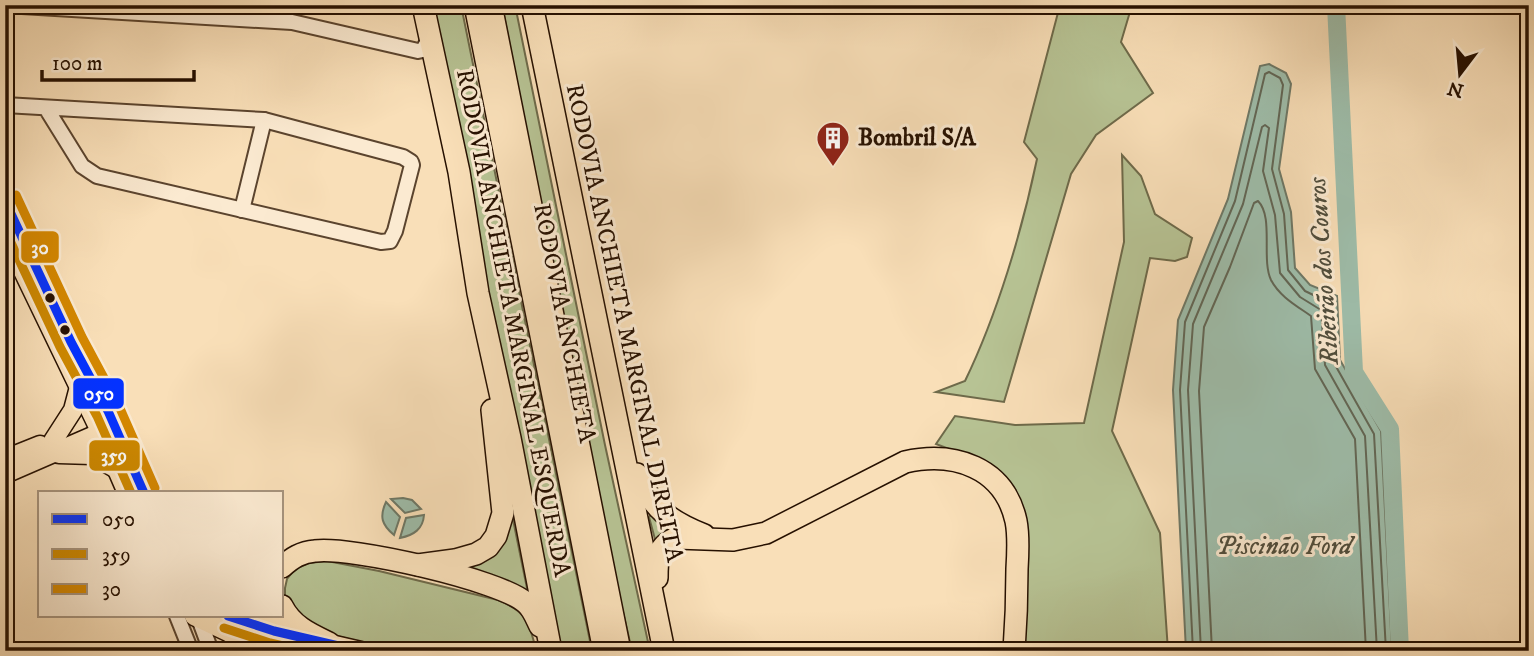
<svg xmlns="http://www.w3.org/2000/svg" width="1534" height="656" font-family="'IM FELL DW Pica',serif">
<rect width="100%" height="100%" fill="#f9dfb8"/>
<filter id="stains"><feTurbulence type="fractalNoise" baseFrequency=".00286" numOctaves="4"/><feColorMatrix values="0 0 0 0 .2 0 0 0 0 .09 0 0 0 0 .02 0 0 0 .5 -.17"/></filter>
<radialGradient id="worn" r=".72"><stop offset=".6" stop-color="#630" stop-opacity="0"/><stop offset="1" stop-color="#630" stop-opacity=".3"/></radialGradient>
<g fill="#b7c394" stroke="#6e6a4a" stroke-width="2">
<path d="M 433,5 L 461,5 L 592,651 L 560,651 L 478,258 Z"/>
<path d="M 502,5 L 515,5 L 605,445 L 650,651 L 632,651 L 598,504 Z"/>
<path d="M 1060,5 L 1132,5 L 1121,42 L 1153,93 L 1096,135 L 1071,174 L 1004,402 L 936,392 L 965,381 C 997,315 1022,231 1037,159 L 1024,142 Z"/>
<path d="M 1122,155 L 1141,176 L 1155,214 L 1192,238 L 1187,257 L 1175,261 L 1150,258 L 1112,431 L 1160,533 L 1168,651 L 1021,651 L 1026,521 L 986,463 L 936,444 L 955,416 L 1015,425 L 1084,423 L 1124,242 Z"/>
<path d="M 507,490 L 530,603 L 458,572 L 476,561 Z"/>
<path d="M 651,515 L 664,527 L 680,533 L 656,543 L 649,517 Z"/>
<path d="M 327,561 L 379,571 L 498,600 C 526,611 530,622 536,651 L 393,651 L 311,629 L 285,601 L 285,588 L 287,579 L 295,569 L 309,563 Z"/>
</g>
<g fill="#9ebdaa" stroke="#6e7866" stroke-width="2">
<path d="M 1269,64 L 1286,73 L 1291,84 L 1279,169 L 1291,212 L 1295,268 L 1310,285 L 1337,296 L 1340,360 L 1381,431 L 1392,651 L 1186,651 L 1173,390 L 1178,320 L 1228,199 L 1260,66 Z"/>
<path d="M 403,498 L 412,500 L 421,509 L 405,513 L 391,499 Z"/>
<path d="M 386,502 L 400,517 L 394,535 C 382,525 379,517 386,502 Z"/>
<path d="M 424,515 C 423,529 414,535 400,538 L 406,518 Z"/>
</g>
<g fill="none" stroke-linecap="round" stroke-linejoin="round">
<g stroke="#626655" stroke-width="2">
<path d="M 1193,651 L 1180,390 L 1185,322 L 1235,201 L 1265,74 L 1269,72 L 1280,78 L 1283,85 L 1272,169 L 1284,214 L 1288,270 L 1305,291 L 1330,303 L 1334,363 L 1374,434 L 1386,651"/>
<path d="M 1201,651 L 1188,390 L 1193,324 L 1243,204 L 1262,127 L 1265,125 L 1269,128 L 1263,171 L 1275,215 L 1280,273 L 1300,297 L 1321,310 L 1325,365 L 1365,436 L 1377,651"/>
<path d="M 1212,651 L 1199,391 L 1204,327 L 1230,267 L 1254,203 L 1258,201 C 1274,217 1261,259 1271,280 C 1280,297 1297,306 1311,316 L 1315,369 L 1355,439 L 1366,651"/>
</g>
<path stroke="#9ebdaa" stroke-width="18" d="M 1336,5 L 1354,372 L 1390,429 L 1400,651"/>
<defs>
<g id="minor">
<path d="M 5,5 L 292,22 L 418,51 L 423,50 L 430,37"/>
<path d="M 5,105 L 264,120 L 403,157 L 411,162 L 412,165 L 395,231 L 390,241 L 381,242 L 97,176 L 82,166 L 46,108"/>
<path d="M 242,210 L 264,120"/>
<path d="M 177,616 L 191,651"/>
<path d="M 198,616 L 211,651"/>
</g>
<g id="major">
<path d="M 5,200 L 71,342 L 108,411 L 144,493"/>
<path d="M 5,234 L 101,433 L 127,493"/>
<path d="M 53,441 L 73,410 L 79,387"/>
<path d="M 59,454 L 92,455 L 118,470"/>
<path d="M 5,459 L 40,445"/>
<path d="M 5,474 L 111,428"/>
<path d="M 194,616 L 228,632 L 303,651"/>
<path d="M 228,616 L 274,631 L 361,651"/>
<path d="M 227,651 L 232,646 L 248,638"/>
</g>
<g id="highway">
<path d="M 423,5 L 459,172 L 478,293 L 510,438 L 551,651"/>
<path d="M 475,5 L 604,651"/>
<path d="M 491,5 L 620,651"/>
<path d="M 532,5 L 664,651"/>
<path d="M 637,474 C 653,509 669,521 704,535"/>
<path d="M 418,565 L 455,560 L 476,554 L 488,547 L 496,536 L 503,513 L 492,410"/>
<path d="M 282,567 C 292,558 301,552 315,551 C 350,546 501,580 526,603 C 533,609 536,618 540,626"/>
<path d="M 657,578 C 657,559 657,545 677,538 L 733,540 L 766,533 L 905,462 C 954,451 1004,467 1016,521 C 1019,536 1018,553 1017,569 C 1017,597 1016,624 1014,651"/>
<path d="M 282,606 C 292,626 310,634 329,643"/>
<path d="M 268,616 L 274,631 L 287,647"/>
</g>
</defs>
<use href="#minor" stroke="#5b442e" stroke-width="18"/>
<use href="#major" stroke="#261000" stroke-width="21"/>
<use href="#highway" stroke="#261000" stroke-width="24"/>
<use href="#minor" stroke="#fbead1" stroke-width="14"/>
<use href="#major" stroke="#f9dfb8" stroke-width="18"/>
<use href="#highway" stroke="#f9dfb8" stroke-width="21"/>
<defs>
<g id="bus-1">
<path d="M 5,201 L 71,342 L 108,411 L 144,493"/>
<path d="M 228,616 L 274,631 L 360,651"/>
</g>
<g id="bus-2">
<path d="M 5,230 L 60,347 L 97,416 L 131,493"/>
<path d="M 224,628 L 270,643 L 305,651"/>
</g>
<path id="bus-3" d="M 16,195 L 82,337 L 119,406 L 155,488"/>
</defs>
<use href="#bus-1" stroke="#fbead1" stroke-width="14"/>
<use href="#bus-2" stroke="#fbead1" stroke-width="14"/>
<use href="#bus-3" stroke="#fbead1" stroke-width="14"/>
<use href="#bus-1" stroke="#0432ff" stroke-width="9"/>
<use href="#bus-2" stroke="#cd8800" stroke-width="9"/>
<use href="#bus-3" stroke="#d48700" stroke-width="9"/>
</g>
<defs>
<symbol id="building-pin" viewBox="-11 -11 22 30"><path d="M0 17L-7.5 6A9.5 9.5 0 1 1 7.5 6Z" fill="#8f2418" stroke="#fbead1"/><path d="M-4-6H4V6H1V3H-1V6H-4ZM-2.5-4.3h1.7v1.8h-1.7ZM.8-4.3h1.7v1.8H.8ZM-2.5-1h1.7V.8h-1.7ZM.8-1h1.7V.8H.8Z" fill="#fff"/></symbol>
</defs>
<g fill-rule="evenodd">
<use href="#building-pin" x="814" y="119" width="38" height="52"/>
</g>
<g fill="#261000" stroke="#fbead1" stroke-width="2.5">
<circle cx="50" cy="298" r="6"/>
<circle cx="65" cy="330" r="6"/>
</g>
<g text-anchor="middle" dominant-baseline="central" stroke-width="6" stroke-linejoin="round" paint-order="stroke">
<g font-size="24" font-weight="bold" fill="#261000" stroke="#fbead1" text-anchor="start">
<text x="858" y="138">Bombril S/A</text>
</g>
<g font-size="24" fill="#261000" stroke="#fbead1">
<text transform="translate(513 323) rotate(79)">RODOVIA ANCHIETA MARGINAL ESQUERDA</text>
<text transform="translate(564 323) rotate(79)">RODOVIA ANCHIETA</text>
<text transform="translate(624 323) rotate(78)">RODOVIA ANCHIETA MARGINAL DIREITA</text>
</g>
<g font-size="26" font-style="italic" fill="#504d3c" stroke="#fbead1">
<text transform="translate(1324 271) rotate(-94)">Ribeirão dos Couros</text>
<text x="1284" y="546">Piscinão Ford</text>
</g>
</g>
<g stroke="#fbead1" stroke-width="2.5">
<rect x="20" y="230" width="40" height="34" rx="7" fill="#d48700"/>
<rect x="72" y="377" width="53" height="33" rx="7" fill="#0432ff"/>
<rect x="88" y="439" width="53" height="33" rx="7" fill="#cd8800"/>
</g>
<g font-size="19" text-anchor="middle" font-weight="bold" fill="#fff">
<text x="40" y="254">30</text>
<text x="99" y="400">050</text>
<text x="114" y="462">359</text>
</g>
<rect width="1534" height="656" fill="none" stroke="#f9dfb8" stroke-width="28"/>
<rect x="7" y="7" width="1520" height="642" fill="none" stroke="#261000" stroke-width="3.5"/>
<rect x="14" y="14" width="1506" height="628" fill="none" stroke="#261000" stroke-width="2"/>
<rect x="38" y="491" width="245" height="126" fill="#fbead1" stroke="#a6937d" stroke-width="2"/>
<rect x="52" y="514" width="35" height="10" fill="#0432ff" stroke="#a6937d" stroke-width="2"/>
<text x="102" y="526" font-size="21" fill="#261000">050</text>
<rect x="52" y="549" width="35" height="10" fill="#cd8800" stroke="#a6937d" stroke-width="2"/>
<text x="102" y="562" font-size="21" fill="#261000">359</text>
<rect x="52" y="584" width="35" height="10" fill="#d48700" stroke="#a6937d" stroke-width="2"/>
<text x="102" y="596" font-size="21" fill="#261000">30</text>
<g transform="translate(1460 74) rotate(196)" stroke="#fbead1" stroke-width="5" paint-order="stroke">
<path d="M0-5L12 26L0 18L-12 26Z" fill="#261000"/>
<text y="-10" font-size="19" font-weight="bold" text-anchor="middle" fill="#261000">N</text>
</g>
<path d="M42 70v10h152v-10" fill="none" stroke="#261000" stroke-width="3.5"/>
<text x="52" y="70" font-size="21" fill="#261000" stroke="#fbead1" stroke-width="5" paint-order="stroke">100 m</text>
<rect width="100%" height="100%" filter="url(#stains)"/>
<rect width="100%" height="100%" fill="url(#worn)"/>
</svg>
